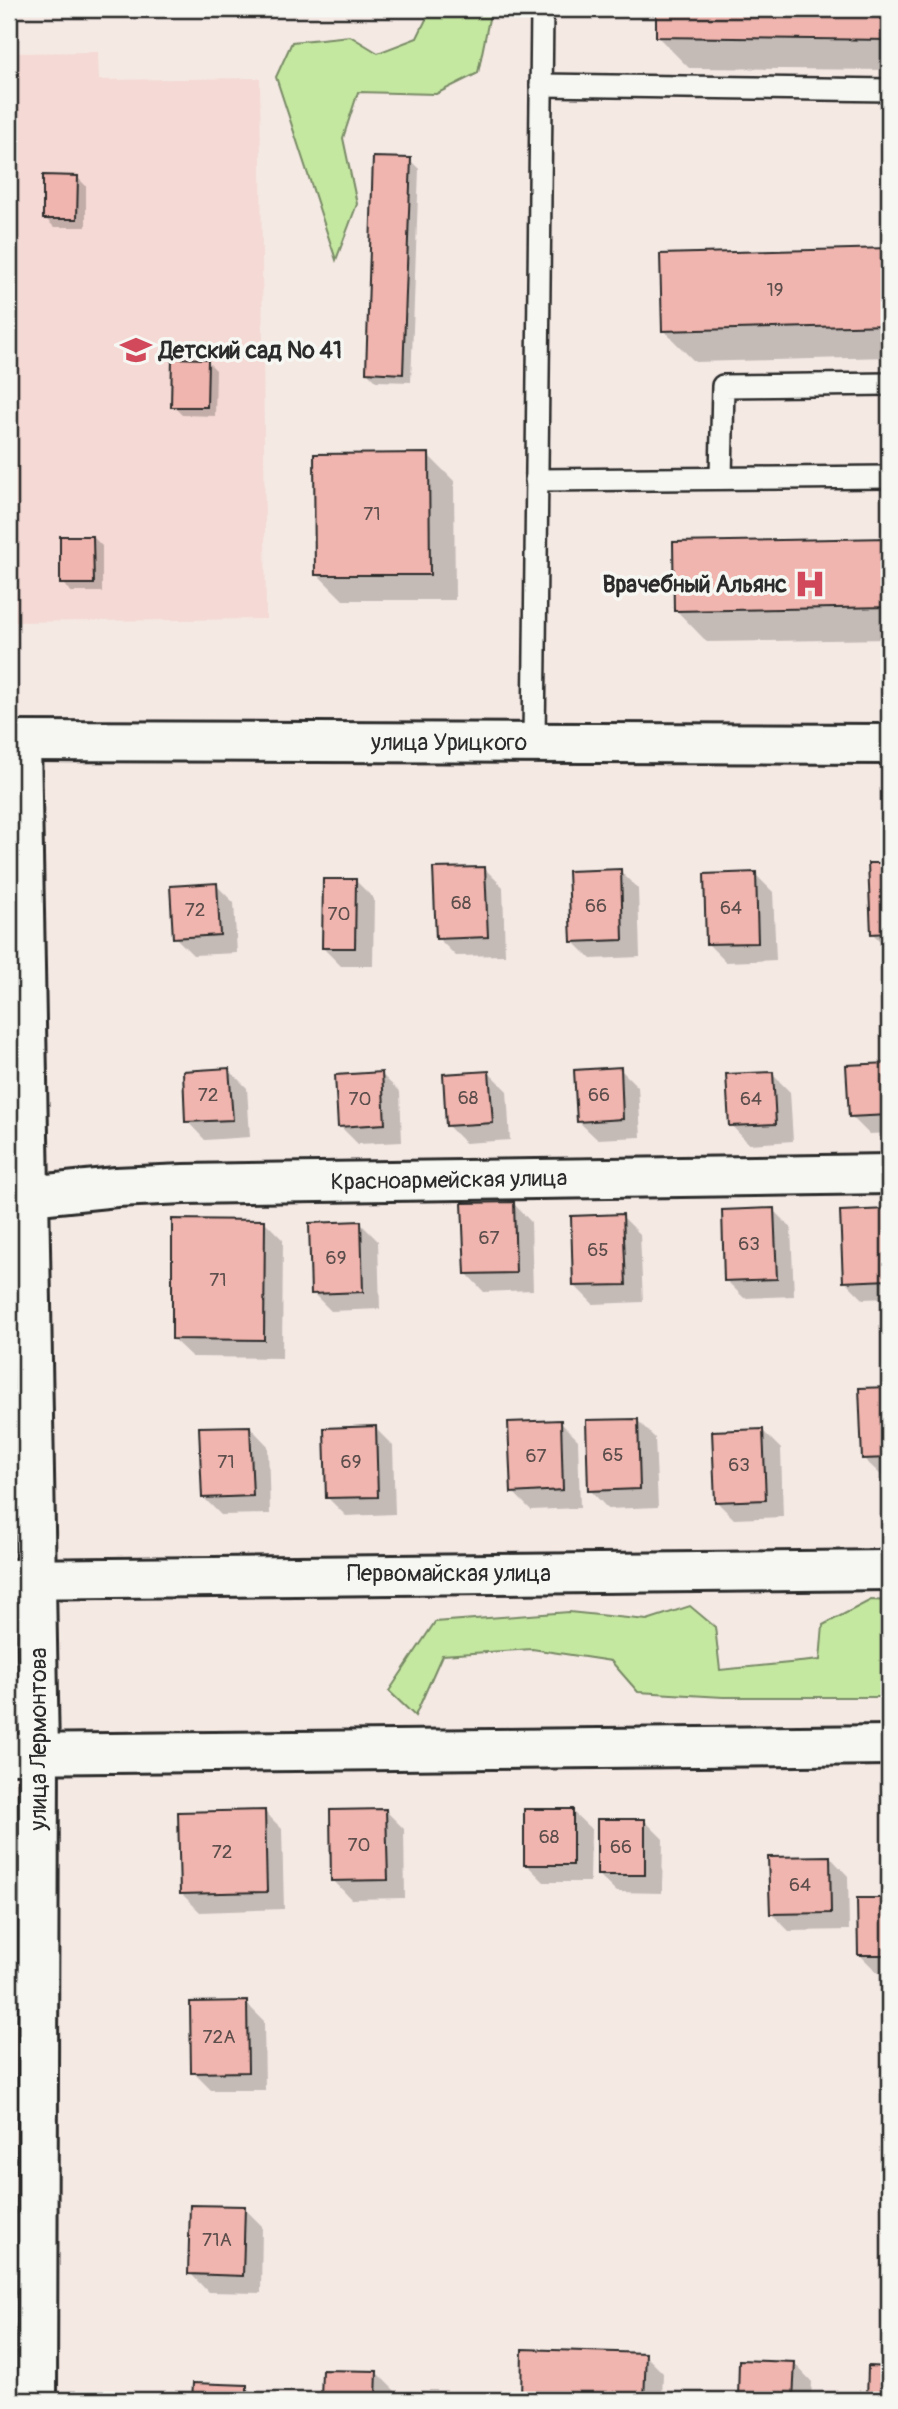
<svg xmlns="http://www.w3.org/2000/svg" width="898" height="2409" font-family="Pangolin,sans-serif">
<rect width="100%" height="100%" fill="#f5e9e4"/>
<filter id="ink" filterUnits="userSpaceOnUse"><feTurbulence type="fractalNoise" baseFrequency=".0143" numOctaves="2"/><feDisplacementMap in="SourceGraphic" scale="14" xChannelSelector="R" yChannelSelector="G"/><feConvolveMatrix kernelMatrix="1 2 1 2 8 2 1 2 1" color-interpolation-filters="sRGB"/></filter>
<g filter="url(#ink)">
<path fill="#f4d9d4" d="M 98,52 L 99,80 L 260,78 L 266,619 L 9,622 L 9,53 Z"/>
<g fill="#c5e8a1" stroke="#788a66" stroke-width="2">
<path d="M 431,9 L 491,9 L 478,73 L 436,94 L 358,92 L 343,138 L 357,204 L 336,260 L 276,77 L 292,42 L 350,36 L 378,53 L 417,38 Z"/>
<path d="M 871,1600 L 889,1601 L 889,1697 L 723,1697 L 638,1692 L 611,1661 L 532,1649 L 442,1655 L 415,1716 L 389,1691 L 435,1622 L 569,1612 L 647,1620 L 690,1606 L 715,1627 L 720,1670 L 820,1660 L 823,1625 Z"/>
</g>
<g fill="#0003">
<path d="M 658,9 L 889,9 L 889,70 L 689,68 L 657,36 Z"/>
<path d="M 410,160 L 419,169 L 411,382 L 376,381 L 367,372 Z"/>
<path d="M 77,177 L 86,186 L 86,227 L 54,227 L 45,218 Z"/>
<path d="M 889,250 L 889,357 L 695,362 L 664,331 L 662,255 Z"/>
<path d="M 207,361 L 216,370 L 215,416 L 182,415 L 173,406 Z"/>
<path d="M 428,455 L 454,481 L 455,600 L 343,600 L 317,574 Z"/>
<path d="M 93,537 L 102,546 L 102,592 L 71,592 L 62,583 Z"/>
<path d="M 889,540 L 889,639 L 707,642 L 676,610 L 675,543 Z"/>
<path d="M 889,864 L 889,950 L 872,933 L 870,865 Z"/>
<path d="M 484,868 L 503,887 L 505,955 L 456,956 L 438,938 Z"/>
<path d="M 620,871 L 638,889 L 640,957 L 591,959 L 573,941 Z"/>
<path d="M 755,874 L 773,892 L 776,960 L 726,962 L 708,944 Z"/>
<path d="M 356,881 L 374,899 L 373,966 L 341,966 L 323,948 Z"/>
<path d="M 216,885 L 234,903 L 237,953 L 193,955 L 175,937 Z"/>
<path d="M 889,1064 L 889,1133 L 869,1134 L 851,1116 L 848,1067 Z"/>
<path d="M 620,1069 L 638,1087 L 641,1137 L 597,1139 L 578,1121 Z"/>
<path d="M 229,1070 L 247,1088 L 250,1137 L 205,1140 L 187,1121 Z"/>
<path d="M 489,1073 L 507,1091 L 510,1140 L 465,1143 L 447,1125 Z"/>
<path d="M 381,1074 L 400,1092 L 402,1142 L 358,1144 L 340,1126 Z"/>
<path d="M 772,1074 L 790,1092 L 793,1141 L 749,1144 L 731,1125 Z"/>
<path d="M 513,1203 L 531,1222 L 533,1290 L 484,1292 L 466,1273 Z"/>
<path d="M 773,1210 L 791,1228 L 794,1296 L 744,1298 L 726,1280 Z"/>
<path d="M 889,1211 L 889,1298 L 863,1299 L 845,1281 L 842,1213 Z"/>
<path d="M 622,1216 L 640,1234 L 643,1302 L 593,1304 L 575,1286 Z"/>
<path d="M 265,1222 L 283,1240 L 282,1358 L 192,1357 L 173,1339 Z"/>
<path d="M 360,1223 L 378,1241 L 380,1309 L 331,1311 L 313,1293 Z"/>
<path d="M 889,1389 L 889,1476 L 882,1476 L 863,1458 L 861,1390 Z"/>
<path d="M 637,1420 L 655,1438 L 658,1507 L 608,1509 L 590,1490 Z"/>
<path d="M 560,1422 L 578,1440 L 580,1508 L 531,1510 L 513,1492 Z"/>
<path d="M 250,1427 L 268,1446 L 270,1514 L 221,1515 L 203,1497 Z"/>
<path d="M 375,1428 L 393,1446 L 395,1514 L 346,1516 L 328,1498 Z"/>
<path d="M 763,1431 L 781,1449 L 783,1517 L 734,1519 L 716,1501 Z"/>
<path d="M 264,1811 L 282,1829 L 284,1909 L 200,1912 L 181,1893 Z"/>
<path d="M 386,1811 L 404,1829 L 405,1898 L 351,1899 L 333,1880 Z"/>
<path d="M 572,1811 L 591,1829 L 590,1882 L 544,1882 L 526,1864 Z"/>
<path d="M 645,1821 L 663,1839 L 662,1893 L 617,1892 L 598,1874 Z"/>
<path d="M 830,1857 L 848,1876 L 849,1930 L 789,1931 L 771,1913 Z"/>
<path d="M 889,1899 L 889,1973 L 878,1973 L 860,1955 L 859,1900 Z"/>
<path d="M 246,2003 L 264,2021 L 265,2090 L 211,2090 L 193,2072 Z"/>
<path d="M 244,2208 L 262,2226 L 261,2293 L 208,2292 L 190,2273 Z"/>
<path d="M 524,2351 L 645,2355 L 663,2373 L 662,2400 L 523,2400 Z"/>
<path d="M 741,2362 L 794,2363 L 812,2382 L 811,2400 L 740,2400 Z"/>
<path d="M 324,2372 L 377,2373 L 395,2391 L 394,2400 L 323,2400 Z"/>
<path d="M 194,2385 L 246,2387 L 260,2400 L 194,2400 Z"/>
</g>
<g fill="#f0b5ae" stroke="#2b2b2b" stroke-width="2">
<path d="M 656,9 L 889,9 L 889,40 L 656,37 Z"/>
<path d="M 373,157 L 411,158 L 403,374 L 366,372 Z"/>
<path d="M 43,175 L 78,176 L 77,219 L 43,219 Z"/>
<path d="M 889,248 L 889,325 L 662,331 L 660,254 Z"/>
<path d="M 172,358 L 208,359 L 207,407 L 171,407 Z"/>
<path d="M 429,453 L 430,575 L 315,575 L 314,454 Z"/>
<path d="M 60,536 L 93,536 L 94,584 L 60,584 Z"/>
<path d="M 889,538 L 889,607 L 674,611 L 673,542 Z"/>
<path d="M 868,863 L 889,863 L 889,933 L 871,934 Z"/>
<path d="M 485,867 L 488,937 L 436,939 L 433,868 Z"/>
<path d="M 621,869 L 623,940 L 571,942 L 568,871 Z"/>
<path d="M 756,872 L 758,943 L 706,944 L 704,874 Z"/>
<path d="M 323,879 L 356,879 L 355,948 L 322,948 Z"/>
<path d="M 217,883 L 220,935 L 173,938 L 170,886 Z"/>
<path d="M 889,1063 L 889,1115 L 849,1117 L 846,1065 Z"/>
<path d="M 621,1067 L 623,1119 L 577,1122 L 574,1070 Z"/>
<path d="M 229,1068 L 233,1120 L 185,1122 L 183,1071 Z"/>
<path d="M 489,1071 L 493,1123 L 446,1126 L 443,1074 Z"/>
<path d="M 382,1072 L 385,1124 L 338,1127 L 335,1075 Z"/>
<path d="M 773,1072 L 776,1124 L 729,1126 L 726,1074 Z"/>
<path d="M 514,1202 L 516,1273 L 465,1274 L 462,1203 Z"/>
<path d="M 774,1208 L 777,1279 L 724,1281 L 722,1210 Z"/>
<path d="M 889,1209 L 889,1280 L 843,1282 L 840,1211 Z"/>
<path d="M 623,1214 L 626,1285 L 573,1286 L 571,1216 Z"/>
<path d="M 172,1219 L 265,1220 L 264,1340 L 172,1339 Z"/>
<path d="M 361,1221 L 363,1292 L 311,1294 L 309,1223 Z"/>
<path d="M 889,1387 L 889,1458 L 862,1459 L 859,1388 Z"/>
<path d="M 638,1419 L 640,1489 L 588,1491 L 586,1420 Z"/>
<path d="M 561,1420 L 563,1490 L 511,1493 L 508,1422 Z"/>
<path d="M 250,1426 L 253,1496 L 202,1498 L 199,1427 Z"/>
<path d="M 376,1426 L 378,1497 L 326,1498 L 324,1428 Z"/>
<path d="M 763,1429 L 766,1500 L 715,1502 L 712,1431 Z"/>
<path d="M 386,1809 L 388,1880 L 331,1881 L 330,1810 Z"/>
<rect x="524" y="1809" width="49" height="56"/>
<path d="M 265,1810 L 267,1892 L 180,1894 L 178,1812 Z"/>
<rect x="597" y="1819" width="48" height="56"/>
<path d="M 830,1856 L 831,1913 L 770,1914 L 768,1857 Z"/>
<path d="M 857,1898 L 889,1898 L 889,1955 L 858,1955 Z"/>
<path d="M 247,2001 L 248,2072 L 191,2073 L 190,2002 Z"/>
<path d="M 190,2205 L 245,2206 L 243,2276 L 188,2274 Z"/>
<path d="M 522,2349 L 646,2353 L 644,2400 L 521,2400 Z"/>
<path d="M 739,2360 L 795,2362 L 793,2400 L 738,2400 Z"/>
<path d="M 868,2366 L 889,2367 L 889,2400 L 867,2400 Z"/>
<path d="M 322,2370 L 377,2371 L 376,2400 L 321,2400 Z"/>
<path d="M 193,2383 L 247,2385 L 247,2400 L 192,2400 Z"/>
</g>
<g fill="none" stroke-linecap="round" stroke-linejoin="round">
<defs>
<g id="service">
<path d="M 541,85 L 889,90"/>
<path d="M 721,478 L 723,386 L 889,384"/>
<path d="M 536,480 L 889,477"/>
<path d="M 534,742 L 542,9"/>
</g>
<g id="minor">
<path d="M 21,742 L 39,1753 L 37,2400"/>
<path d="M 9,1198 L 116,1187 L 184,1184 L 889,1174"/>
<path d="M 9,1579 L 889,1570"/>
<path d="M 9,1754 L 889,1745"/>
</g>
<path id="tertiary" d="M 9,741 L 889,744"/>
</defs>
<use href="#service" stroke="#2b2b2b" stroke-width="26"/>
<use href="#minor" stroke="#2b2b2b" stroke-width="44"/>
<use href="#tertiary" stroke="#2b2b2b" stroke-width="44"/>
<use href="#service" stroke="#f6f6f2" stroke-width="21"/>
<use href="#minor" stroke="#f6f6f2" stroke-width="38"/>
<use href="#tertiary" stroke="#f6f6f2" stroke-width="38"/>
</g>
</g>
<defs>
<symbol id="school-bare" viewBox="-9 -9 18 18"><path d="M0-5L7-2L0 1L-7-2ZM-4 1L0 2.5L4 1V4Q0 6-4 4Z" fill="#d1495b" stroke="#f6f6f2" stroke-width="2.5" paint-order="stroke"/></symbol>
<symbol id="hospital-bare" viewBox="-9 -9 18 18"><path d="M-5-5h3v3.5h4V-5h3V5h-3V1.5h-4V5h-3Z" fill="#d1495b" stroke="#f6f6f2" stroke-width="2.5" paint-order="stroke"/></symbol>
</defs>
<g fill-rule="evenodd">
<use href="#school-bare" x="114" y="328" width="44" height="44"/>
<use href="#hospital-bare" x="788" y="562" width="44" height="44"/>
</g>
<g text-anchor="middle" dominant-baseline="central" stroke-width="7" stroke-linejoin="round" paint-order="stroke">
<g font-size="19" fill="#5c4e4c">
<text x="775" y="290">19</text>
<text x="372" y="514">71</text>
<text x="461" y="903">68</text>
<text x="596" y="906">66</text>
<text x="731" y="908">64</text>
<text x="195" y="910">72</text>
<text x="339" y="914">70</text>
<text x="208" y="1095">72</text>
<text x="599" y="1095">66</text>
<text x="468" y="1098">68</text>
<text x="360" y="1099">70</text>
<text x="751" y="1099">64</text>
<text x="489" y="1238">67</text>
<text x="749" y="1244">63</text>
<text x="598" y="1250">65</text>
<text x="336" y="1258">69</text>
<text x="218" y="1280">71</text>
<text x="613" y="1455">65</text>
<text x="536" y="1456">67</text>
<text x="226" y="1462">71</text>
<text x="351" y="1462">69</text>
<text x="739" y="1465">63</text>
<text x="549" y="1837">68</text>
<text x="359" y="1845">70</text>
<text x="621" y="1847">66</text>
<text x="222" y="1852">72</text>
<text x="800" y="1885">64</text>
<text x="219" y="2037">72А</text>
<text x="217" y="2240">71А</text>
</g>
<g font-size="23" font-weight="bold" fill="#2b2b2b" stroke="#f6f6f2" text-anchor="start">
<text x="159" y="350">Детский сад № 41</text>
<text x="787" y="584" text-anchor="end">Врачебный Альянс</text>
</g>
<g font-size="23" fill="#2b2b2b" stroke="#f6f6f2">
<text x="449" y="742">улица Урицкого</text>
<text transform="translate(449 1180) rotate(-1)">Красноармейская улица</text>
<text x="449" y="1573">Первомайская улица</text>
<text transform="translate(38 1739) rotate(-90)">улица Лермонтова</text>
</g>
</g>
<rect width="898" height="2409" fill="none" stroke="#f6f6f2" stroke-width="35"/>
<rect x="18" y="18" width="863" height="2374" fill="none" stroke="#2b2b2b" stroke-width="2.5" filter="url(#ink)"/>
</svg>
